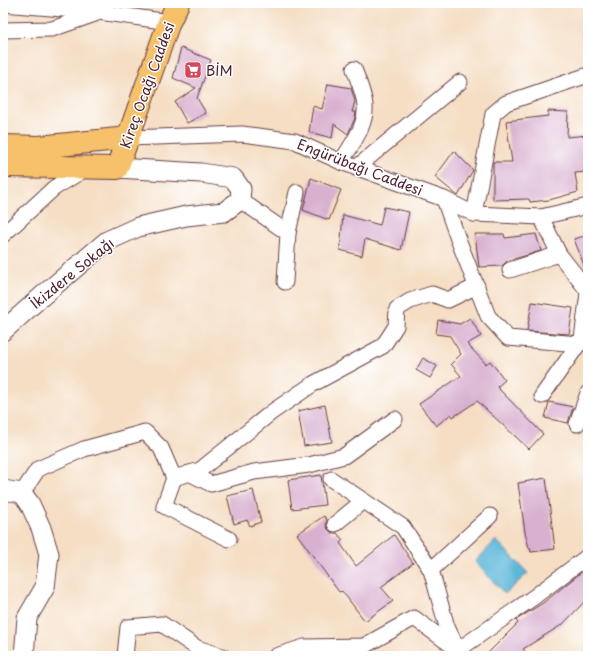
<svg xmlns="http://www.w3.org/2000/svg" width="591" height="659" font-family="'Playpen Sans',sans-serif">
<rect width="100%" height="100%" fill="#fff"/>
<filter id="ink" filterUnits="userSpaceOnUse"><feTurbulence type="fractalNoise" baseFrequency=".025" numOctaves="2"/><feDisplacementMap in="SourceGraphic" scale="8" xChannelSelector="R" yChannelSelector="G"/><feConvolveMatrix kernelMatrix="1 2 1 2 8 2 1 2 1" color-interpolation-filters="sRGB"/></filter>
<filter id="wash" filterUnits="userSpaceOnUse"><feTurbulence type="fractalNoise" baseFrequency=".012" numOctaves="4" result="noise"/><feDisplacementMap in="SourceGraphic" scale="16" xChannelSelector="R" yChannelSelector="G"/><feGaussianBlur stdDeviation="0.9" result="paint"/><feColorMatrix in="noise" values="0 0 0 0 0 0 0 0 0 0 0 0 0 0 0 0 0 1.4 0 .05"/><feComposite in="paint" operator="in"/></filter>
<g filter="url(#wash)">
<rect width="100%" height="100%" fill="#f5dec4"/>
<path fill="#5cb7d9" stroke="#536b82" d="M 496,540 L 528,573 L 505,594 L 475,562 Z"/>
<g id="blocks">
<g fill="#d9b1d0">
<path d="M 181,48 L 211,60 L 197,98 L 206,113 L 187,123 L 175,102 L 196,88 L 173,78 Z"/>
<path d="M 328,84 L 351,88 L 355,101 L 352,112 L 356,112 L 355,118 L 348,134 L 334,124 L 332,138 L 309,132 L 313,106 L 322,109 Z"/>
<path d="M 548,111 L 568,112 L 567,137 L 588,135 L 588,172 L 575,173 L 578,192 L 549,200 L 530,202 L 529,199 L 493,200 L 493,162 L 512,162 L 506,121 L 548,116 Z"/>
<path d="M 454,151 L 473,170 L 458,196 L 435,177 Z"/>
<path d="M 311,178 L 341,190 L 329,220 L 303,210 Z"/>
<path d="M 384,207 L 409,212 L 401,250 L 365,239 L 362,256 L 340,250 L 343,215 L 380,225 Z"/>
<path d="M 475,234 L 504,234 L 505,238 L 536,234 L 541,251 L 507,261 L 502,266 L 479,267 Z"/>
<path d="M 588,235 L 588,273 L 587,273 L 574,239 Z"/>
<path d="M 532,302 L 573,308 L 569,334 L 527,331 Z"/>
<path d="M 470,318 L 481,336 L 467,344 L 486,364 L 490,361 L 505,380 L 497,387 L 543,434 L 529,449 L 477,401 L 453,417 L 451,414 L 436,426 L 419,404 L 461,376 L 451,364 L 461,354 L 450,336 L 436,334 L 438,320 L 460,324 Z"/>
<path d="M 423,358 L 437,366 L 430,378 L 416,370 Z"/>
<path d="M 549,402 L 573,407 L 568,423 L 545,418 Z"/>
<path d="M 325,405 L 332,442 L 304,446 L 298,411 Z"/>
<path d="M 321,475 L 325,505 L 292,509 L 288,480 Z"/>
<path d="M 546,478 L 555,549 L 531,552 L 530,548 L 529,548 L 525,532 L 518,483 Z"/>
<path d="M 253,490 L 261,522 L 250,526 L 247,520 L 234,524 L 227,496 Z"/>
<path d="M 324,516 L 327,520 L 326,525 L 328,529 L 332,533 L 337,533 L 343,540 L 340,543 L 356,566 L 394,535 L 413,563 L 381,587 L 393,601 L 365,621 L 342,591 L 339,592 L 297,534 Z"/>
<path d="M 588,567 L 588,598 L 563,624 L 523,649 L 529,656 L 485,656 L 518,623 L 516,620 L 543,603 Z"/>
</g>
</g>
</g>
<g filter="url(#ink)">
<use href="#blocks" fill-opacity="0" stroke="#643c42" stroke-width="1"/>
<g fill="none" stroke-linecap="round" stroke-linejoin="round">
<defs>
<g id="minor">
<path d="M 3,4 L 99,12 L 169,22"/>
<path d="M 3,30 L 52,29 L 95,14"/>
<path d="M 128,138 L 242,134 L 295,141 L 341,162 L 444,199 L 474,214 L 541,217 L 588,206"/>
<path d="M 341,162 C 351,145 367,126 365,105 C 364,94 358,80 354,69"/>
<path d="M 356,168 L 460,82"/>
<path d="M 444,199 L 458,239 L 488,316 L 508,338 L 579,344"/>
<path d="M 240,200 L 288,233"/>
<path d="M 474,214 L 493,114 L 506,103 L 588,75"/>
<path d="M 541,217 L 559,254 L 588,291"/>
<path d="M 3,235 L 54,188 L 88,167"/>
<path d="M 510,270 L 559,254"/>
<path d="M 285,282 L 288,233 L 297,192"/>
<path d="M 588,293 L 582,339 L 588,343"/>
<path d="M 542,396 L 582,339"/>
<path d="M 577,424 L 588,393"/>
<path d="M 189,473 L 211,484 L 254,472 L 309,465 L 344,456 L 395,419"/>
<path d="M 174,478 L 164,506 L 229,539"/>
<path d="M 331,479 L 403,527 L 431,570 L 447,627 L 457,648"/>
<path d="M 22,493 L 38,469 L 84,449 L 145,432 L 161,448 L 174,478 L 200,470 L 272,412 L 313,384 L 383,346 L 396,326 L 397,309 L 410,301 L 432,294 L 448,300 L 477,286"/>
<path d="M 335,524 L 363,501"/>
<path d="M 431,570 L 490,516"/>
<path d="M 125,656 L 128,627 L 162,624 L 197,648 L 222,656"/>
<path d="M 276,656 L 304,647 L 364,646 L 414,618 L 458,650 L 534,597 L 588,556"/>
</g>
<g id="tertiary">
<path d="M 3,331 L 41,297 L 107,241 L 138,227 L 186,216 L 224,212 L 240,200 L 241,189 L 233,178 L 201,173 L 117,168"/>
<path d="M 3,490 L 22,493 L 30,504 L 41,528 L 49,554 L 45,587 L 27,618 L 24,656"/>
</g>
<g id="primary">
<path d="M 3,146 L 39,147 L 128,138"/>
<path d="M 3,166 L 117,168 L 128,138 L 169,22 L 178,3"/>
</g>
</defs>
<use href="#minor" stroke="#643c42" stroke-width="17"/>
<use href="#tertiary" stroke="#643c42" stroke-width="21"/>
<use href="#primary" stroke="#643c42" stroke-width="24"/>
<use href="#minor" stroke="#fff" stroke-width="15"/>
<use href="#tertiary" stroke="#fff" stroke-width="19"/>
<use href="#primary" stroke="#f6c16b" stroke-width="22"/>
</g>
</g>
<defs>
<symbol id="supermarket-square" viewBox="-11 -11 22 22"><rect x="-9" y="-9" width="18" height="18" rx="4" fill="#d1495b" stroke="#fff"/><path d="M-6-5.5h2.5l.6 2H6L4.5 2H-2.5L-4.4-4H-6ZM-1.5 3.2a1.3 1.3 0 1 0 .1 0ZM3 3.2a1.3 1.3 0 1 0 .1 0Z" fill="#fff"/></symbol>
</defs>
<g fill-rule="evenodd">
<use href="#supermarket-square" x="183" y="60" width="20" height="20"/>
</g>
<g text-anchor="middle" dominant-baseline="central" stroke-width="3" stroke-linejoin="round" paint-order="stroke">
<g font-size="14" fill="#4a1f2b" stroke="#fff" text-anchor="start">
<text x="206" y="70">BİM</text>
</g>
<g font-size="14" fill="#4a1f2b" stroke="#fff">
<text transform="translate(147 85) rotate(-70)">Kireç Ocağı Caddesi</text>
<text transform="translate(360 167) rotate(21)">Engürübağı Caddesi</text>
<text transform="translate(72 273) rotate(-39)">İkizdere Sokağı</text>
</g>
</g>
<rect width="591" height="659" fill="none" stroke="#fff" stroke-width="16"/>
</svg>
